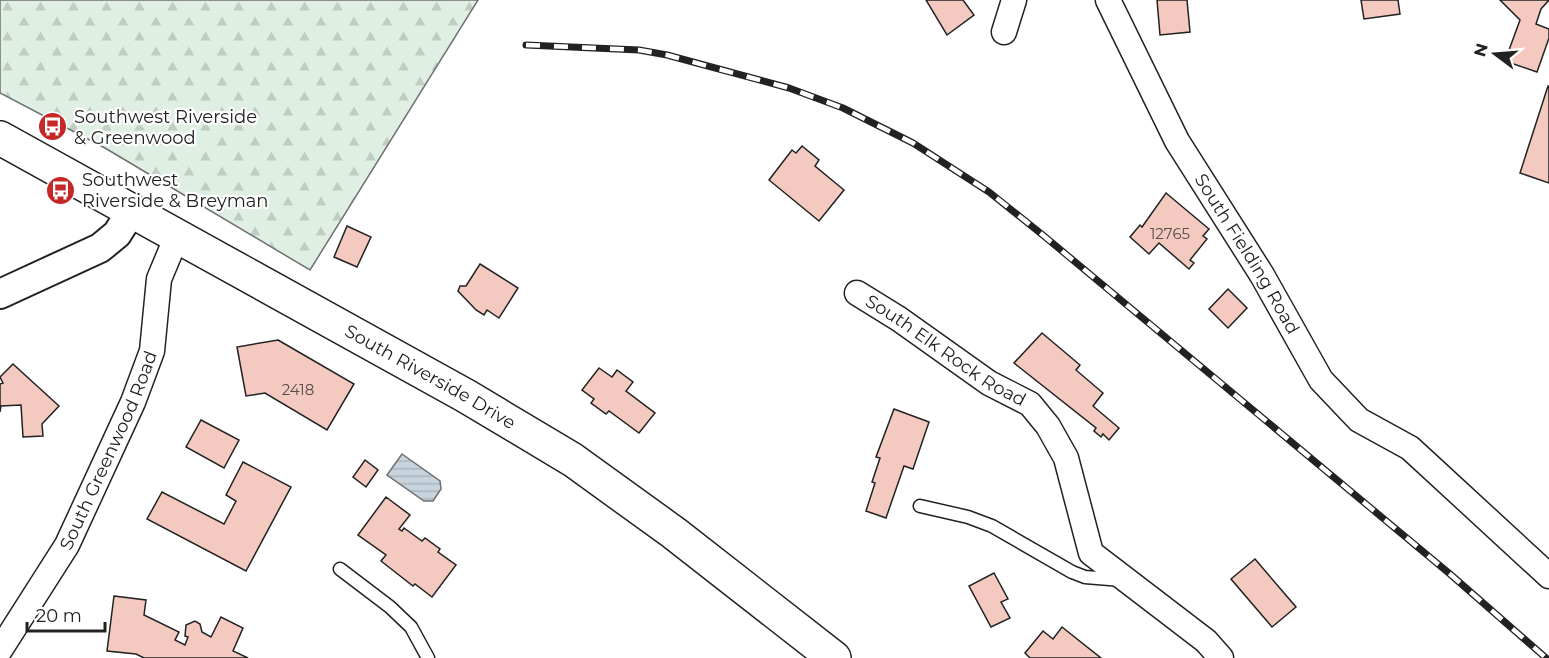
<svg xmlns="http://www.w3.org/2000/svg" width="1549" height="658" font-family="Montserrat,sans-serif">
<defs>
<pattern id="forest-firs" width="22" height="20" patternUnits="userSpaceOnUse" patternTransform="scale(1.5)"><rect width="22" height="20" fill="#e0efe3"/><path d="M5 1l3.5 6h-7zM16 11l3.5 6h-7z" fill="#c0cdc2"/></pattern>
<pattern id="water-rules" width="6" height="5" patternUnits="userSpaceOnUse" patternTransform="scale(1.5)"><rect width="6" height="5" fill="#c7d3dd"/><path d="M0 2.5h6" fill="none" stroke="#abb5bd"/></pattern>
</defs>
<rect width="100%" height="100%" fill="#fff"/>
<path fill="url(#forest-firs)" stroke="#6f6f6f" stroke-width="1.5" d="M 0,0 L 478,0 L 310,270 L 105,148 L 0,93 Z"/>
<path fill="url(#water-rules)" stroke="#6f6f6f" stroke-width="1.5" d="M 402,454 L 440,481 L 441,489 L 433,501 L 424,501 L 387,475 Z"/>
<g fill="#f3c9c0" stroke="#222" stroke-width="1.5">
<path d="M 926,0 L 963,0 L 974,15 L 947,35 Z"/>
<path d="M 1157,0 L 1187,0 L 1190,32 L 1160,35 Z"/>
<path d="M 1361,0 L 1398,0 L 1400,14 L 1364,19 Z"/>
<path d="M 1500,0 L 1549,0 L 1541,9 L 1536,24 L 1549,29 L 1549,38 L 1537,72 L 1505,61 L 1520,20 Z"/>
<path d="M 1548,86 L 1549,86 L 1549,183 L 1520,173 Z"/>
<path d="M 802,146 L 819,160 L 815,166 L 844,190 L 819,221 L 769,180 L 792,150 L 796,153 Z"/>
<path d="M 1166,193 L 1209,229 L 1203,236 L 1207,239 L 1190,260 L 1194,263 L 1189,269 L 1159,243 L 1149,254 L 1130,237 L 1140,225 L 1142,227 Z"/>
<path d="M 347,226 L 371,237 L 357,267 L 334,257 Z"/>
<path d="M 480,264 L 518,288 L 499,318 L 487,310 L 484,315 L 476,310 L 458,291 L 460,286 L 466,286 Z"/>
<path d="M 1228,289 L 1247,308 L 1228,328 L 1209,309 Z"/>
<path d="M 1042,333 L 1080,365 L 1076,370 L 1103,393 L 1093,406 L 1119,428 L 1109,440 L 1103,434 L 1101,437 L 1094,431 L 1096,428 L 1014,363 Z"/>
<path d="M 278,340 L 354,384 L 327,430 L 265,393 L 246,396 L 237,347 Z"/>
<path d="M 13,364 L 59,406 L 42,424 L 43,436 L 23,437 L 21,405 L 1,406 L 0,412 L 0,384 L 3,383 L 0,377 Z"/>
<path d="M 599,368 L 612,377 L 617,370 L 633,382 L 626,391 L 655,413 L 639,433 L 609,411 L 606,414 L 591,403 L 594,399 L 582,390 Z"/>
<path d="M 894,409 L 929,422 L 913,469 L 904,466 L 886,518 L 866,511 L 875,483 L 872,482 L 880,458 L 876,457 Z"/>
<path d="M 201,420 L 239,440 L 224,468 L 186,447 Z"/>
<path d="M 365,460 L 378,470 L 366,487 L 353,477 Z"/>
<path d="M 243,462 L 291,487 L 246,571 L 147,519 L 162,492 L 224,524 L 236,501 L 226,495 Z"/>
<path d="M 386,497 L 410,515 L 399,529 L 402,531 L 404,528 L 422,541 L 425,538 L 440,549 L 438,552 L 456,565 L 432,597 L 415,584 L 413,586 L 381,561 L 386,555 L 358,535 Z"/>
<path d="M 1255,559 L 1296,607 L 1272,627 L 1231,579 Z"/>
<path d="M 994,573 L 1008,599 L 1001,602 L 1010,618 L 991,627 L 969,586 Z"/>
<path d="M 114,596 L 146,600 L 144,615 L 179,632 L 175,640 L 185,645 L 188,637 L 185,636 L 186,625 L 195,621 L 200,624 L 202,632 L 211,637 L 221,617 L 243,628 L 233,651 L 248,658 L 144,658 L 136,654 L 107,651 Z"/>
<path d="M 1062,627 L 1101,658 L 1030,658 L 1025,653 L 1043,631 L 1053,639 Z"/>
</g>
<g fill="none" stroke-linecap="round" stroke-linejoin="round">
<defs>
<g id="service">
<path d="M 920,506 L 968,517 L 992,526 L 1072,572 L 1085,577 L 1122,580"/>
<path d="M 340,569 L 390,607 L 411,627 L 428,658"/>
</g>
<g id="minor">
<path id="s1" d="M 1108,0 L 1177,141 L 1262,275 L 1321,380 L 1359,420 L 1410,448 L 1549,576"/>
<path d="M 1004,32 L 1014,0"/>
<path id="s2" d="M 857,293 L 899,319 L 989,383 L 1030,404 L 1048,426 L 1066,458 L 1091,553 L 1206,641 L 1221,658"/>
<path id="s3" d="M 0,650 L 67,545 L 133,402 L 152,351 L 159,279 L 177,236"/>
</g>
<path id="tertiary" d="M 0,294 L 100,248 L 117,234 L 131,212"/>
<g id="primary">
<path id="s4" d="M 0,138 L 466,396 L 573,460 L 674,533 L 834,658"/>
</g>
</defs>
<use href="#service" stroke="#222" stroke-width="15"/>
<use href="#minor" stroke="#222" stroke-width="27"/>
<use href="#tertiary" stroke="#222" stroke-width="32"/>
<use href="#primary" stroke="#222" stroke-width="36"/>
<use href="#service" stroke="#fff" stroke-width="12"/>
<use href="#minor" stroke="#fff" stroke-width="24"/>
<use href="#tertiary" stroke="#fff" stroke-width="28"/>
<use href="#primary" stroke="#fff" stroke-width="33"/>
<defs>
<path id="rail" d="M 526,45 L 639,50 L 667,55 L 789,88 L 843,108 L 913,143 L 989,192 L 1044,236 L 1450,574 L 1546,658"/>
</defs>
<use href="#rail" stroke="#222" stroke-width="7"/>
<use href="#rail" stroke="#fff" stroke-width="4.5" stroke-dasharray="14" stroke-linecap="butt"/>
</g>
<defs>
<symbol id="bus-disc" viewBox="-11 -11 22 22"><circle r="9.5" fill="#c62828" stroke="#fff"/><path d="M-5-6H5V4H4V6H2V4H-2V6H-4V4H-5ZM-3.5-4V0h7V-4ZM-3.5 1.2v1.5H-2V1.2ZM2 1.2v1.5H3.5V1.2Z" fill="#fff"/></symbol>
</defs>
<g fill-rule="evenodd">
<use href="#bus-disc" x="36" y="110" width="33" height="33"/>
<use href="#bus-disc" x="44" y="174" width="33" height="33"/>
</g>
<g text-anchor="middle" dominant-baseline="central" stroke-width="4.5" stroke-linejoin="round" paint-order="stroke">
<g font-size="15" fill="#564c4a">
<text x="1170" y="233">12765</text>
<text x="298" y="389">2418</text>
</g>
<g font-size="18" fill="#222" stroke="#fff" text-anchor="start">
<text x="74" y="117">Southwest Riverside<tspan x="74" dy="21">&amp; Greenwood</tspan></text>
<text x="82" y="180">Southwest<tspan x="82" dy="21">Riverside &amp; Breyman</tspan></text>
</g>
<g font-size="18" fill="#222" stroke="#fff">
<text stroke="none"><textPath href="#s1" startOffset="290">South Fielding Road</textPath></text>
<text stroke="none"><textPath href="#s2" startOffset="106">South Elk Rock Road</textPath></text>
<text stroke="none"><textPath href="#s4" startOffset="492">South Riverside Drive</textPath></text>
<text stroke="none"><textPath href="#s3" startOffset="228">South Greenwood Road</textPath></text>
</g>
</g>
<g transform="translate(1495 54) rotate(286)" stroke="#ffffff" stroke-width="4.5" paint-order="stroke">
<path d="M0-4.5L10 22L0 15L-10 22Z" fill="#222222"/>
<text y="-9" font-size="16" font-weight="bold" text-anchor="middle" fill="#222222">N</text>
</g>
<path d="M27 622v9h78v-9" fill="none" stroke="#222222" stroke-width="3"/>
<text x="36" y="622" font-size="18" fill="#222222" stroke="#ffffff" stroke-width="4.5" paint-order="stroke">20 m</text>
</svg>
